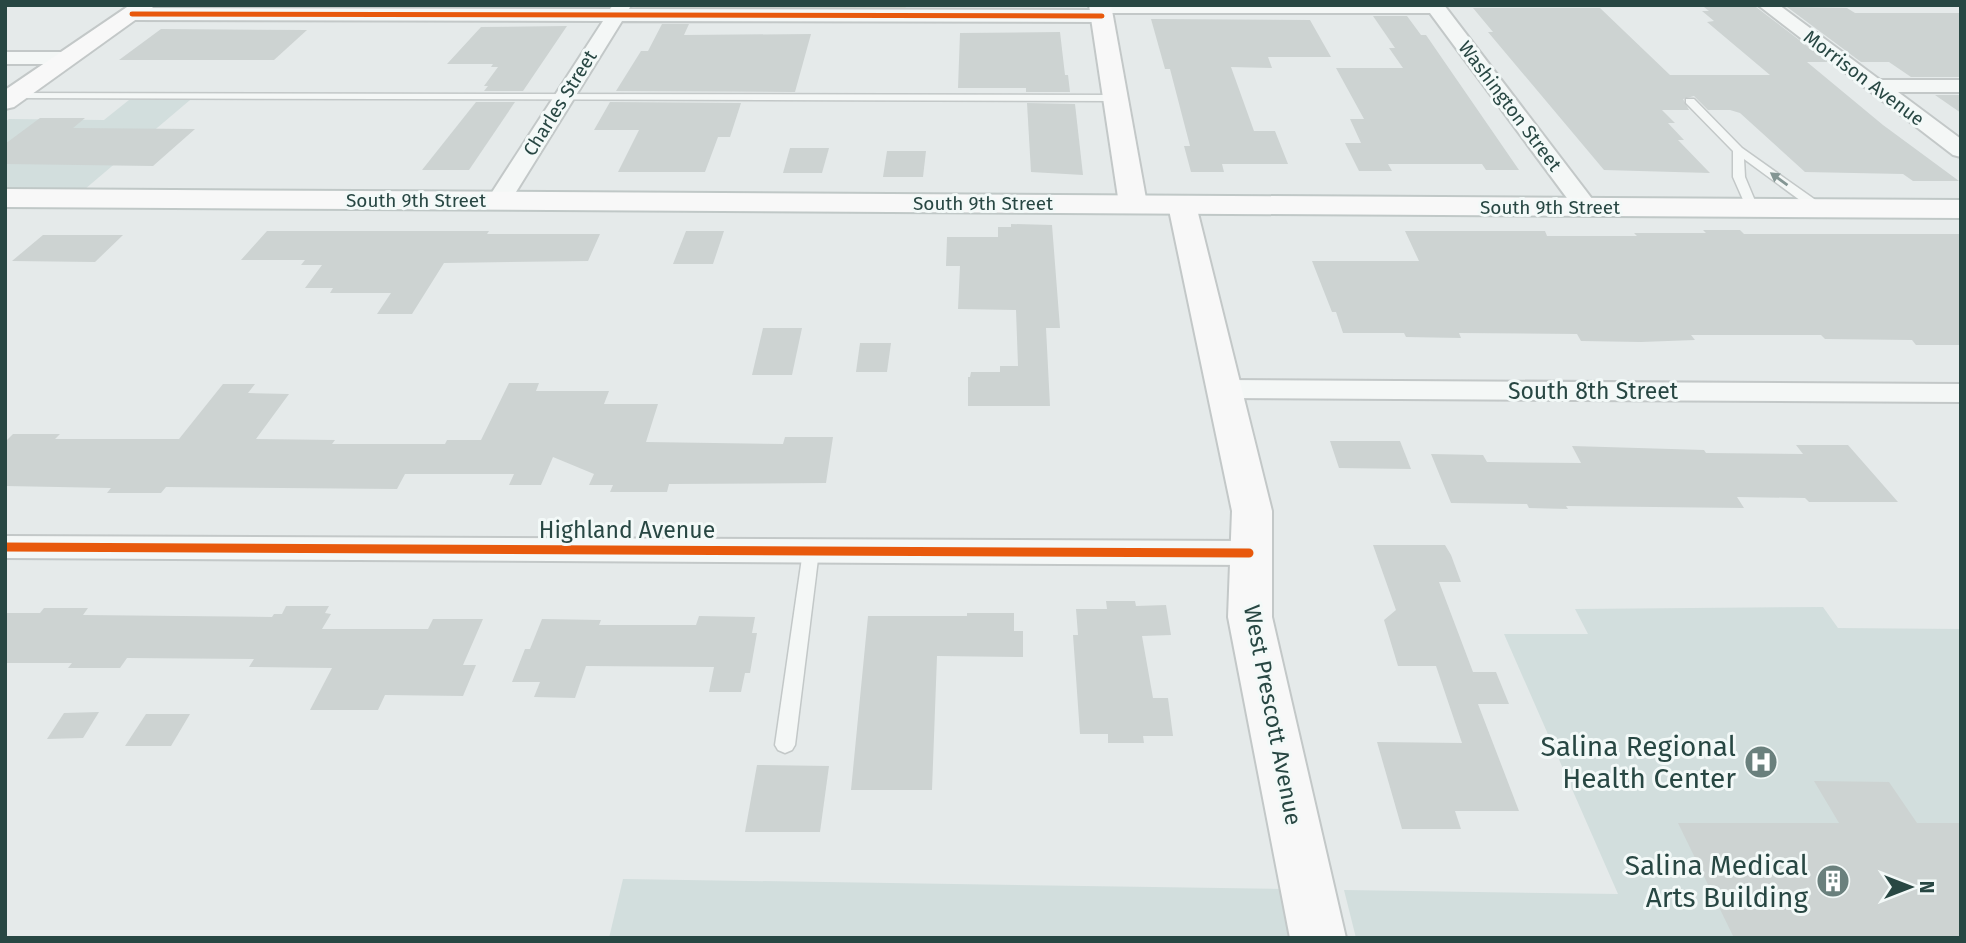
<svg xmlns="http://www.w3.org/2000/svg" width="1966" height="943" font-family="'Fira Sans',sans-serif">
<rect width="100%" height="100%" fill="#e5eaea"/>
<g fill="#d2dedd">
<path d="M 129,100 L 190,100 L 85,189 L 5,189 L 5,122 L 9,119 L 104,120 Z"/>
<path d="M 1823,607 L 1838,628 L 1961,629 L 1961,938 L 1356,938 L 1344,890 L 1618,894 L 1504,634 L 1588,634 L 1575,609 Z"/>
<path d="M 623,879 L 1284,889 L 1293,938 L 609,938 Z"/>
</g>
<path fill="#dde0d5" d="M 637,5 L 906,5 L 905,13 L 634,10 Z"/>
<g fill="#cdd3d2">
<path d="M 1704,7 L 1756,7 L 1828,62 L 1807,62 L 1883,125 L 1959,181 L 1913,181 L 1903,174 L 1805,172 L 1740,113 L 1730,110 L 1708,110 L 1694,96 L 1683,99 L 1689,110 L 1662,110 L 1675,123 L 1668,123 L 1684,140 L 1678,140 L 1710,173 L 1604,170 L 1488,32 L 1493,32 L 1473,8 L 1600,8 L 1670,75 L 1770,75 L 1707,22 L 1714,21 L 1702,11 L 1709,11 Z"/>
<path d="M 1787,7 L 1847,8 L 1855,13 L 1961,13 L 1961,77 L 1911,77 L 1889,62 L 1861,62 Z"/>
<path d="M 1373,16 L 1407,16 L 1421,35 L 1426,35 L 1519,170 L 1486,170 L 1482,164 L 1388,164 L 1392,171 L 1359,171 L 1345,143 L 1361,143 L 1350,119 L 1364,119 L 1336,68 L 1403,68 L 1389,48 L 1395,48 Z"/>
<path d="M 1151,19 L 1310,20 L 1331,57 L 1268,57 L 1272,68 L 1231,67 L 1254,131 L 1275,131 L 1288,164 L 1222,164 L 1224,172 L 1191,172 L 1184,146 L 1190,146 L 1170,69 L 1165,69 Z"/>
<path d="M 662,24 L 689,24 L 684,35 L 811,34 L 795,92 L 616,91 L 641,51 L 648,51 Z"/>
<path d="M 567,26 L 523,91 L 484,91 L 488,86 L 484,86 L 498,67 L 491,67 L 493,64 L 447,64 L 481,27 Z"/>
<path d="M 161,29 L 307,30 L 274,60 L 119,60 Z"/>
<path d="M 1060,32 L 1065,75 L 1068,75 L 1070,92 L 1026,92 L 1026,88 L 958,88 L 960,33 Z"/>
<path d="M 1935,95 L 1961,95 L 1961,113 Z"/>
<path d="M 476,102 L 515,102 L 469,170 L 422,170 Z"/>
<path d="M 610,102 L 741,103 L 730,137 L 718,137 L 705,172 L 618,172 L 639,130 L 594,130 Z"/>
<path d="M 1027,103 L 1075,104 L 1083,175 L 1031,172 Z"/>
<path d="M 40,118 L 85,118 L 73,128 L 195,129 L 153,166 L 5,164 L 5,144 Z"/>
<path d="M 790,148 L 829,148 L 822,173 L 783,173 Z"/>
<path d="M 887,151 L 926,151 L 923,177 L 883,177 Z"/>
<path d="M 1011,224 L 1052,225 L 1060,328 L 1046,328 L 1050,406 L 968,406 L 968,377 L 970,377 L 971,372 L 1000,372 L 1000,366 L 1018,366 L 1016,310 L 958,309 L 960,266 L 946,266 L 947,237 L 998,237 L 998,227 L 1011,227 Z"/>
<path d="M 1703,230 L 1740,230 L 1744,234 L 1961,234 L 1961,345 L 1916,345 L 1912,340 L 1825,339 L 1821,335 L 1691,335 L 1695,340 L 1641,342 L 1581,341 L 1577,334 L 1459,333 L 1461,338 L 1406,337 L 1404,333 L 1343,333 L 1336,312 L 1332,312 L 1312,261 L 1419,261 L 1405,231 L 1545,231 L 1547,236 L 1637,236 L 1634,233 L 1706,233 Z"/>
<path d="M 267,231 L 489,231 L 487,234 L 600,234 L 588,261 L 444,263 L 412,314 L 377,314 L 391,293 L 330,293 L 333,288 L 305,288 L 322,265 L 301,265 L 305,260 L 241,260 Z"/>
<path d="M 686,231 L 724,231 L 713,264 L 673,264 Z"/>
<path d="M 43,235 L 123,235 L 95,262 L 12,261 Z"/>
<path d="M 763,328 L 802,328 L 792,375 L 752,375 Z"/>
<path d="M 860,343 L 891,343 L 887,372 L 856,372 Z"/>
<path d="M 509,383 L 539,383 L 536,391 L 609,391 L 604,404 L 658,404 L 646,442 L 783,444 L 785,437 L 833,437 L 826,483 L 669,484 L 667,492 L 610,492 L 613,485 L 589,485 L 594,474 L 553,457 L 541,485 L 509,485 L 514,474 L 405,474 L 397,489 L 166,487 L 161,493 L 107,493 L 111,488 L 5,486 L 5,442 L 13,434 L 60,434 L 55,439 L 179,439 L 223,384 L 255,384 L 248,393 L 289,394 L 256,439 L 335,440 L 332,444 L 445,444 L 447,440 L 481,440 Z"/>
<path d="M 1330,441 L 1400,441 L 1411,469 L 1339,468 Z"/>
<path d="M 1796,445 L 1848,445 L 1898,502 L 1809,502 L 1805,498 L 1737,497 L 1744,508 L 1566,506 L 1568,509 L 1529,508 L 1527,504 L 1451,503 L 1431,454 L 1483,455 L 1487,462 L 1581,463 L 1572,446 L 1704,450 L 1706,453 L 1803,454 Z"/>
<path d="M 1373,545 L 1445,545 L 1451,555 L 1461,582 L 1439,582 L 1473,672 L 1496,672 L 1509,704 L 1478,704 L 1519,811 L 1455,811 L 1461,829 L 1402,829 L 1377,742 L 1462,743 L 1436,666 L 1398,666 L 1384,620 L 1396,610 Z"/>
<path d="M 1106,601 L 1135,601 L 1136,606 L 1166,605 L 1171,635 L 1142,636 L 1153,698 L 1168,698 L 1173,736 L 1143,736 L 1144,743 L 1108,743 L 1108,734 L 1080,734 L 1073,635 L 1078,635 L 1076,609 L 1107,609 Z"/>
<path d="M 286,606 L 329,606 L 325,613 L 331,614 L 322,629 L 428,629 L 433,619 L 483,619 L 463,665 L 476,665 L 463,696 L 385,695 L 378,710 L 310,710 L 332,668 L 249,667 L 254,659 L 127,658 L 120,668 L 68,668 L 72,663 L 5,663 L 5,613 L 40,613 L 44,608 L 88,608 L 83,615 L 272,617 L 274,614 L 282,614 Z"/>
<path d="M 967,613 L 1014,613 L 1014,631 L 1023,631 L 1023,657 L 937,656 L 932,790 L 851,790 L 868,616 L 967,616 Z"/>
<path d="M 699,616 L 755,617 L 752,633 L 757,633 L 750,673 L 745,673 L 741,692 L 709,692 L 714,667 L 586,666 L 575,698 L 534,697 L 540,682 L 512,682 L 525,649 L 530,649 L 542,619 L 601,620 L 599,625 L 696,625 Z"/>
<path d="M 99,712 L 83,738 L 47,739 L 64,713 Z"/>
<path d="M 146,714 L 190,714 L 171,746 L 125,746 Z"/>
<path d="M 757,765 L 829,766 L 820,832 L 745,832 Z"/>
<path d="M 1814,781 L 1889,782 L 1917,823 L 1961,823 L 1961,938 L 1734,938 L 1678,823 L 1839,823 Z"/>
</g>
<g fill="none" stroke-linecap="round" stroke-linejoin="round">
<defs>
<g id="lane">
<path d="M 15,93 L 1116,95 L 1121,98 L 1116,101 L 11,98 L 11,94 Z"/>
<path d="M 1686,99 L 1694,99 L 1742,148 L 1824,206 L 1824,212 L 1816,212 L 1744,159 L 1745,177 L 1758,208 L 1752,212 L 1748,211 L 1733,177 L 1733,151 L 1686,103 Z"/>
<path d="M 811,546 L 819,551 L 795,745 L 792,750 L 785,753 L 778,750 L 775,745 L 803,551 Z"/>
</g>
<g id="street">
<path d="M 613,5 L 631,5 L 629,9 L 1093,10 L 1092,5 L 1444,5 L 1599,208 L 1596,213 L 1587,215 L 1578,213 L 1430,13 L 1109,13 L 1111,16 L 1109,20 L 1102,22 L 622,21 L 511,200 L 508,205 L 499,207 L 490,205 L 487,200 L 603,21 L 132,20 L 123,14 L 132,8 L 610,9 Z"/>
<path d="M 1758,5 L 1779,5 L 1880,80 L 1961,80 L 1961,92 L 1898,92 L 1961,139 L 1961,157 L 1953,155 Z"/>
<path d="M 5,52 L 68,52 L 75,54 L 78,58 L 75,62 L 68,64 L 5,64 Z"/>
<path d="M 1225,380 L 1961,384 L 1961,402 L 1225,398 L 1214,396 L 1210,389 L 1214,382 Z"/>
<path d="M 5,536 L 1249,541 L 1262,545 L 1267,553 L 1262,561 L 1249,565 L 5,558 Z"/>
</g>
<g id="secondary">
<path d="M 130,5 L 156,5 L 14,107 L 5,109 L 5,90 Z"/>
<path d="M 1089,5 L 1111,5 L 1147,204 L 1143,210 L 1133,213 L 1123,210 L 1119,204 Z"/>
<path d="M 1182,196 L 1192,199 L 1196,205 L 1272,511 L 1272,617 L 1346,938 L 1290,938 L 1228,617 L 1232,511 L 1168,205 L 1172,199 Z"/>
</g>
<path id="primary" d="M 5,189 L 1961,200 L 1961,218 L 5,207 Z"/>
</defs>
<use href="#lane" stroke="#c3c8c8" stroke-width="3"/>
<use href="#street" stroke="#c3c8c8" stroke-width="4"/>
<use href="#secondary" stroke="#c3c8c8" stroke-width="4"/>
<use href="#primary" stroke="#c0c8c7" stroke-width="4"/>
<use href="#lane" fill="#f4f7f6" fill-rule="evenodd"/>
<use href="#street" fill="#f4f7f6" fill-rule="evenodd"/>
<use href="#secondary" fill="#f8f8f8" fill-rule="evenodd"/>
<use href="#primary" fill="#f8f8f8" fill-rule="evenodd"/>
<defs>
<path id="cycleway-far1" d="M 132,14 L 1102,16"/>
<path id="cycleway" d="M 5,547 L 1249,553"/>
</defs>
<use href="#cycleway-far1" stroke="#f3f9f8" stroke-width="8"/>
<use href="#cycleway" stroke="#f3f9f8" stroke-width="13"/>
<use href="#cycleway-far1" stroke="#e8590c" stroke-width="5"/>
<use href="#cycleway" stroke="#e8590c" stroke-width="9"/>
</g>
<defs><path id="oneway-solid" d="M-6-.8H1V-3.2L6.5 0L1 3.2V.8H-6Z" transform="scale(1.75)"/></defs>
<use fill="#849694" href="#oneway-solid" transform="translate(1779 179) rotate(-144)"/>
<defs>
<symbol id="hospital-disc" viewBox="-11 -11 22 22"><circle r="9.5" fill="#6a807d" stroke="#f3f9f8"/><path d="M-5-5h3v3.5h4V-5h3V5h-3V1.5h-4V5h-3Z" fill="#fff"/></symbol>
<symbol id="building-disc" viewBox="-11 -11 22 22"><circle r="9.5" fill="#6a807d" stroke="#f3f9f8"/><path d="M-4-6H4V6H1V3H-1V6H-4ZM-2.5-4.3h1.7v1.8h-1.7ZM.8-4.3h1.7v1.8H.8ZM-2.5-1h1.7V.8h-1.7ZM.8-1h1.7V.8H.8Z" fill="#fff"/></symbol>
</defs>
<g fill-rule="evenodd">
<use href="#hospital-disc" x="1742" y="743" width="38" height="38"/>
<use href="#building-disc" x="1814" y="862" width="38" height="38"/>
</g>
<g text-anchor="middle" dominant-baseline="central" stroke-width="6" stroke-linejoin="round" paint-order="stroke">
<g font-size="19" fill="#284743" stroke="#f3f9f8">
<text transform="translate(1864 78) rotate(37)">Morrison Avenue</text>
<text transform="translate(560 103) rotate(-58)">Charles Street</text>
<text transform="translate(1510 106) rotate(53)">Washington Street</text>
<text x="416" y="200">South 9th Street</text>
<text x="983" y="203">South 9th Street</text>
<text x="1550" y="207">South 9th Street</text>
</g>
<g font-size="23" fill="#284743" stroke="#f3f9f8">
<text x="1593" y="391">South 8th Street</text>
<text x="627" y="530">Highland Avenue</text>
<text transform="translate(1273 715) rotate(79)">West Prescott Avenue</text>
</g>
<g font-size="28" fill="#284743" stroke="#f3f9f8" text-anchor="end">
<text x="1736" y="746">Salina Regional<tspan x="1736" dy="32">Health Center</tspan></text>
<text x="1808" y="865">Salina Medical<tspan x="1808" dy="32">Arts Building</tspan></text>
</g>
</g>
<rect width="1966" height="943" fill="none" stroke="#284743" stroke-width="14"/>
<g transform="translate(1910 887) rotate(90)" stroke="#f3f9f8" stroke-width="5" paint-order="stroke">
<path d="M0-5L12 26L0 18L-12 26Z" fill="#284743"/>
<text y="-10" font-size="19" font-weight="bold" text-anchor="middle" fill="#284743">N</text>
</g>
</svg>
